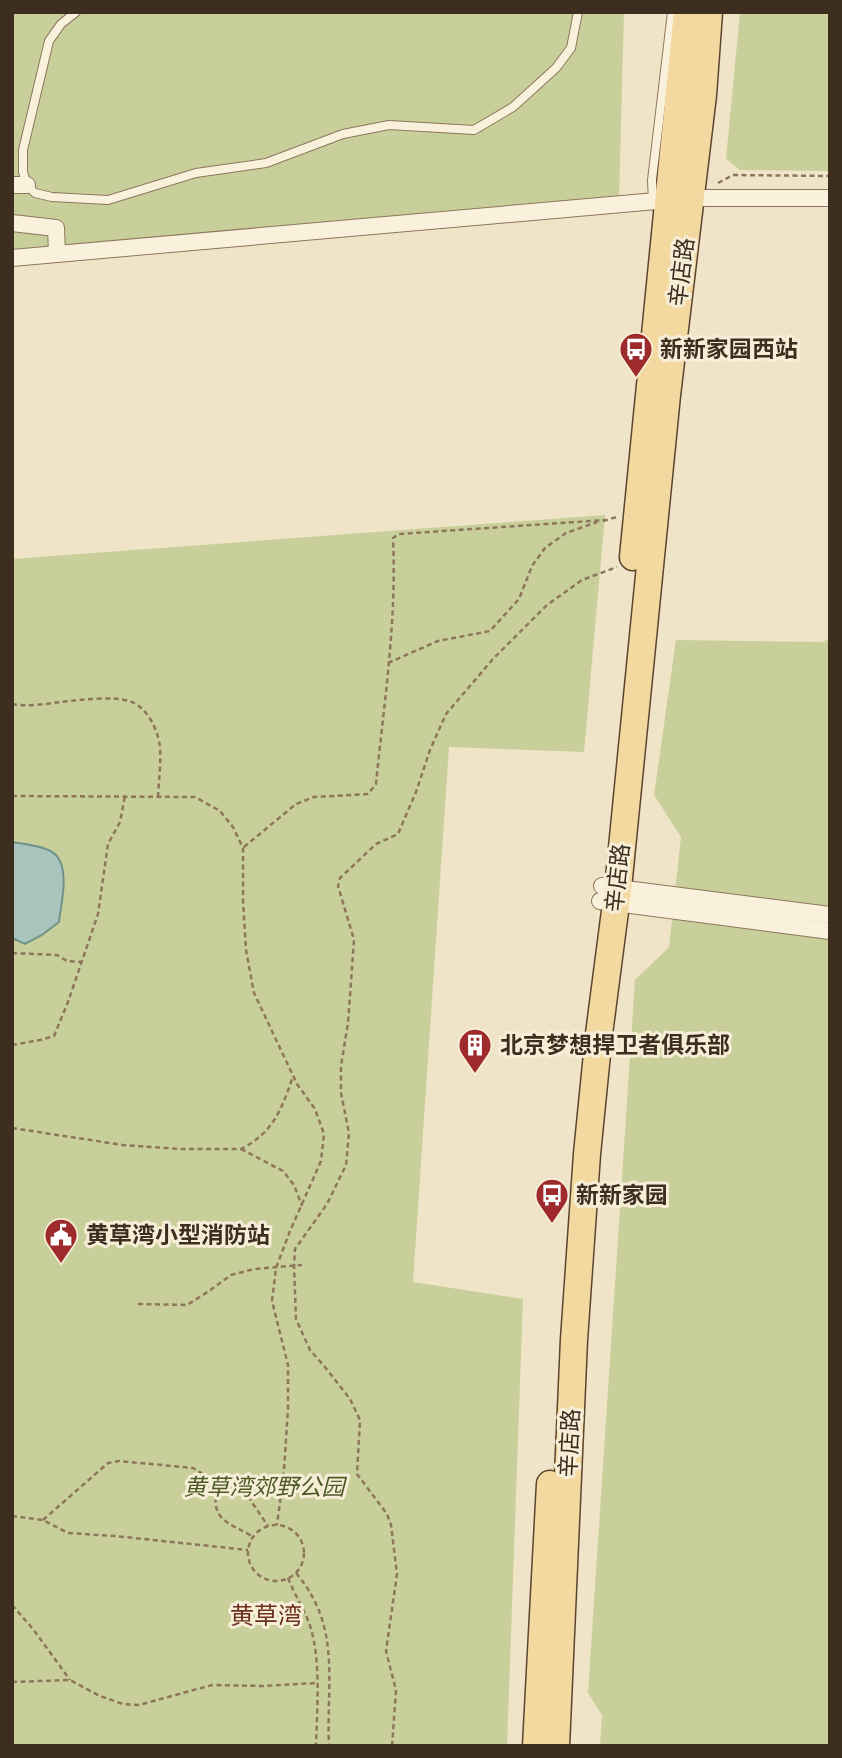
<svg xmlns="http://www.w3.org/2000/svg" width="842" height="1758" font-family="'Roboto Serif','Noto Sans SC',serif">
<rect width="100%" height="100%" fill="#f0e4c8"/>
<g fill="#c9cf9b">
<path d="M 12,12 L 624,12 L 619,199 L 12,249 Z"/>
<path d="M 740,12 L 830,12 L 830,171 L 740,170 L 726,159 Z"/>
<path d="M 605,515 L 584,752 L 449,747 L 413,1282 L 523,1299 L 507,1746 L 12,1746 L 12,559 Z"/>
<path d="M 830,638 L 830,1746 L 600,1746 L 602,1715 L 588,1693 L 635,980 L 669,947 L 681,837 L 654,795 L 676,640 L 823,642 Z"/>
</g>
<path fill="#a9c4bc" stroke="#6f938a" stroke-width="2" d="M 12,842 C 24,844 47,846 56,855 C 70,870 61,904 59,922 L 42,935 L 25,944 L 12,938 Z"/>
<g fill="none" stroke-linecap="round" stroke-linejoin="round">
<defs>
<g id="lane">
<path d="M 76,12 L 61,24 L 49,41 L 23,150 L 23,172 L 27,185 L 35,193 L 52,197 L 108,200 L 196,173 L 266,163 L 343,134 L 389,125 L 474,130 L 513,107 L 556,68 L 571,48 L 578,12"/>
<path d="M 653,201 L 652,180 L 672,12"/>
</g>
<g id="street">
<path d="M 12,185 L 27,185"/>
<path d="M 12,223 L 56,228 L 57,254"/>
<path d="M 12,258 L 690,198 L 830,198"/>
<path d="M 602,886 L 830,915"/>
<path d="M 600,901 L 830,931"/>
</g>
<g id="primary">
<path d="M 633,557 L 687,12"/>
<path d="M 536,1746 L 550,1484"/>
<path d="M 556,1746 L 574,1340 L 587,1154 L 599,1034 L 618,888 L 667,395 L 703,95 L 709,12"/>
</g>
</defs>
<use href="#lane" stroke="#8d765c" stroke-width="10"/>
<use href="#street" stroke="#8d765c" stroke-width="18"/>
<use href="#primary" stroke="#5b4430" stroke-width="29"/>
<g stroke="#8d765c" stroke-width="2.5" stroke-dasharray="5 3.5" stroke-linecap="butt">
<path d="M 718,183 L 733,175 L 830,176"/>
<path d="M 603,521 L 617,517"/>
<path d="M 388,663 L 438,641 L 490,631 L 519,599 L 532,566 L 545,548 L 566,533 L 597,522"/>
<path d="M 12,704 C 28,707 45,704 61,702 C 80,700 115,695 132,702 C 148,709 158,730 160,747 C 161,763 159,779 158,796"/>
<path d="M 12,796 L 195,797 L 220,811 L 233,827 L 243,848 L 243,901 L 246,950 L 254,993 L 297,1084 L 315,1109 L 324,1134 L 321,1161 L 290,1231 L 276,1268 L 272,1301 L 288,1365 L 288,1409 L 284,1470 L 277,1525"/>
<path d="M 244,847 L 296,804 L 314,797 L 368,794 L 376,784 C 384,703 397,620 393,538 L 399,534 L 605,520"/>
<path d="M 12,953 L 57,955 L 67,961 L 81,962"/>
<path d="M 12,1045 L 40,1040 L 54,1036 L 68,1002 L 98,914 L 108,844 L 120,822 L 125,796"/>
<path d="M 12,1128 L 123,1145 L 180,1149 L 241,1149 C 273,1133 282,1109 293,1076"/>
<path d="M 241,1149 L 283,1171 L 294,1185 L 302,1206"/>
<path d="M 138,1304 L 187,1305 L 209,1291 L 231,1275 L 254,1269 L 302,1265"/>
<path d="M 217,1489 C 210,1520 229,1523 252,1536"/>
<path d="M 12,1516 L 43,1520 L 68,1533 L 115,1536 L 248,1550"/>
<path d="M 43,1520 L 108,1463 L 119,1461 L 193,1468 L 203,1474 L 217,1489 L 230,1488 L 245,1492 L 268,1526"/>
<circle cx="276" cy="1553" r="28"/>
<path d="M 296,1573 C 342,1627 326,1682 329,1746"/>
<path d="M 288,1578 C 295,1596 306,1612 311,1629 C 321,1664 317,1709 316,1746"/>
<path d="M 12,1605 L 33,1629 L 70,1680"/>
<path d="M 12,1682 L 70,1680 L 100,1696 L 123,1704 L 139,1705 L 212,1685 L 262,1686 L 317,1683"/>
<path d="M 392,1746 L 396,1690 L 386,1651 L 397,1574 L 391,1525 L 387,1514 L 357,1474 L 360,1420 L 350,1399 L 325,1367 L 310,1350 L 296,1319 L 294,1266 L 295,1249 L 327,1204 L 346,1165 L 349,1133 L 341,1093 L 341,1066 L 348,1023 L 354,940 L 338,886 L 340,878 L 376,844 L 398,834 L 416,792 L 430,750 L 446,714 L 493,659 L 547,605 L 582,580 L 617,567"/>
</g>
<use href="#lane" stroke="#faf1dc" stroke-width="8"/>
<use href="#street" stroke="#faf1dc" stroke-width="16"/>
<use href="#primary" stroke="#f3d9a0" stroke-width="26"/>
</g>
<defs>
<symbol id="bus-pin" viewBox="-11 -11 22 30"><path d="M0 17L-7.5 6A9.5 9.5 0 1 1 7.5 6Z" fill="#9e2a2b" stroke="#f7eed8"/><path d="M-5-6H5V4H4V6H2V4H-2V6H-4V4H-5ZM-3.5-4V0h7V-4ZM-3.5 1.2v1.5H-2V1.2ZM2 1.2v1.5H3.5V1.2Z" fill="#fff"/></symbol>
<symbol id="building-pin" viewBox="-11 -11 22 30"><path d="M0 17L-7.5 6A9.5 9.5 0 1 1 7.5 6Z" fill="#9e2a2b" stroke="#f7eed8"/><path d="M-4-6H4V6H1V3H-1V6H-4ZM-2.5-4.3h1.7v1.8h-1.7ZM.8-4.3h1.7v1.8H.8ZM-2.5-1h1.7V.8h-1.7ZM.8-1h1.7V.8H.8Z" fill="#fff"/></symbol>
<symbol id="civic-pin" viewBox="-11 -11 22 30"><path d="M0 17L-7.5 6A9.5 9.5 0 1 1 7.5 6Z" fill="#9e2a2b" stroke="#f7eed8"/><path d="M-.6-6.5H3V-4.5H.6V-3L4-1V1h2V6H-6V1h2V-1L-.6-3ZM-1.2 2.5V6h2.4V2.5Z" fill="#fff"/></symbol>
</defs>
<g fill-rule="evenodd">
<use href="#bus-pin" x="617" y="330" width="38" height="52"/>
<use href="#building-pin" x="456" y="1026" width="38" height="52"/>
<use href="#bus-pin" x="533" y="1176" width="38" height="52"/>
<use href="#civic-pin" x="42" y="1216" width="38" height="52"/>
</g>
<g text-anchor="middle" dominant-baseline="central" stroke-width="6" stroke-linejoin="round" paint-order="stroke">
<g font-size="23" fill="#3d2e20" stroke="#f7eed8">
<text transform="translate(682 272) rotate(-83)">辛店路</text>
<text transform="translate(618 878) rotate(-84)">辛店路</text>
<text transform="translate(570 1443) rotate(-87)">辛店路</text>
</g>
<g font-size="23" font-weight="bold" fill="#3d2e20" stroke="#f7eed8" text-anchor="start">
<text x="660" y="349">新新家园西站</text>
<text x="500" y="1045">北京梦想捍卫者俱乐部</text>
<text x="576" y="1195">新新家园</text>
<text x="86" y="1235">黄草湾小型消防站</text>
</g>
<g font-size="23" font-style="italic" fill="#4d5a26" stroke="#f7eed8">
<text x="264" y="1487">黄草湾郊野公园</text>
</g>
<g font-size="24" fill="#6b2e1e" stroke="#f7eed8">
<text x="266" y="1616">黄草湾</text>
</g>
</g>
<rect width="842" height="1758" fill="none" stroke="#3d2e20" stroke-width="28"/>
</svg>
